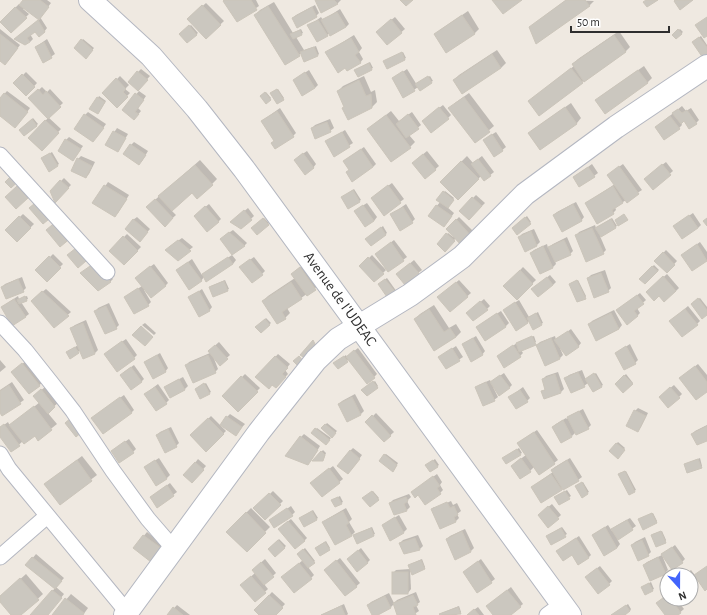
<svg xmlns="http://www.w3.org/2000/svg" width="707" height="615" font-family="'Alegreya Sans',sans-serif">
<rect width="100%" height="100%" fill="#efe9e1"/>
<g fill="#0003">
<path d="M 24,0 L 47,0 L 51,3 L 40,17 L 47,28 L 44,32 L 35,30 L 30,34 L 33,39 L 30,42 L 15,39 L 40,19 L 24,8 L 23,9 L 29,14 L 11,32 L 1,22 L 19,4 L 20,5 Z"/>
<path d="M 225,0 L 256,0 L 259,6 L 237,21 Z"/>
<path d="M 316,0 L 341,0 L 338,3 L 321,11 Z"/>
<path d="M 566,0 L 594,1 L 589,6 L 530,27 Z"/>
<path d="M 274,2 L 293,33 L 301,29 L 303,33 L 296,37 L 304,50 L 316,46 L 319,54 L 318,55 L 302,52 L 299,55 L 255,15 L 260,10 Z"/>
<path d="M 206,3 L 224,21 L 206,38 L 188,19 Z"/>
<path d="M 315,5 L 319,13 L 316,16 L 293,18 L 296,15 Z"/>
<path d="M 340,9 L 349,24 L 346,27 L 330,33 L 327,35 L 309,26 L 321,17 L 323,20 Z"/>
<path d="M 468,11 L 479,29 L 474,34 L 435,35 L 440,30 Z"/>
<path d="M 395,17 L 405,29 L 387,44 L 380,29 Z"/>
<path d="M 191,25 L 198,33 L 187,42 L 180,34 Z"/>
<path d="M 0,29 L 20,45 L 8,61 L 0,60 Z"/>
<path d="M 680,29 L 683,32 L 676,38 L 673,35 Z"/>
<path d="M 619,31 L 630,47 L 625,52 L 582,82 L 529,101 L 574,66 L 573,64 L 578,59 Z"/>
<path d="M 354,35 L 362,48 L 359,52 L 363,59 L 360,63 L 327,52 Z"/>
<path d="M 701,36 L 707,45 L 707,54 L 694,41 Z"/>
<path d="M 47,39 L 55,54 L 43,62 L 36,47 Z"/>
<path d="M 83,39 L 94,48 L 86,57 L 75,48 Z"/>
<path d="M 497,50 L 506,63 L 501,68 L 454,80 L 459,75 Z"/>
<path d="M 403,52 L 406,58 L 388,68 L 386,60 Z"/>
<path d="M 370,62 L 373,68 L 358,75 L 355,70 Z"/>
<path d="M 644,66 L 652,78 L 647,83 L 596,101 L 601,96 Z"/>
<path d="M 141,69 L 150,76 L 141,86 L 138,72 Z"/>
<path d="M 407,69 L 417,85 L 430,76 L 433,81 L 418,87 L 404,97 L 393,79 Z"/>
<path d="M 309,70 L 318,85 L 315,88 L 294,80 Z"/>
<path d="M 26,72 L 37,83 L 26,95 L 15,83 Z"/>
<path d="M 120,76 L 129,85 L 125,89 L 130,93 L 117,106 L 103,93 Z"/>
<path d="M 364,76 L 371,92 L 375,90 L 377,102 L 372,107 L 345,106 L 338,91 L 343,86 Z"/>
<path d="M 42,87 L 47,92 L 50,89 L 63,103 L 48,117 L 61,129 L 41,150 L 29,138 L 48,118 L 30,98 Z"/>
<path d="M 278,89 L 284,98 L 283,99 L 273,92 Z"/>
<path d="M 7,91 L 30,108 L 18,124 L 0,115 L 0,99 Z"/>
<path d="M 139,91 L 146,96 L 138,108 L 141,111 L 137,116 L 123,110 Z"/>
<path d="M 266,92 L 271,98 L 270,99 L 261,96 Z"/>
<path d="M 469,93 L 494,126 L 475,142 L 455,103 Z"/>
<path d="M 99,96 L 106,101 L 99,112 L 98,98 Z"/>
<path d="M 571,103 L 581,118 L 577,123 L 540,149 L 529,134 L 534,129 Z"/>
<path d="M 443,105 L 451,115 L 448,118 L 426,118 Z"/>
<path d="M 682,106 L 686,111 L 691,108 L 699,120 L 696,123 L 684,120 L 681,123 L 682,125 L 679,128 L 656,127 Z"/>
<path d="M 280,108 L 296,133 L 293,136 L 275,141 L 262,121 Z"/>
<path d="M 391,111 L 399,121 L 412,112 L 421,125 L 409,135 L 415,142 L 410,147 L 368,129 Z"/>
<path d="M 88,112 L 106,124 L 96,138 L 85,115 Z"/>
<path d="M 33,118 L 38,124 L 25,135 L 20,130 Z"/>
<path d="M 330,119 L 334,128 L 330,131 L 312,128 L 315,125 Z"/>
<path d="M 117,128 L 128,134 L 118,151 L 106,145 Z"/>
<path d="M 345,130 L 353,143 L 334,155 L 326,142 Z"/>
<path d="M 496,132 L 506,147 L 495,156 L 488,137 Z"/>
<path d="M 69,137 L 83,146 L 73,160 L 66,140 Z"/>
<path d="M 134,142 L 148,151 L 142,161 L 131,145 Z"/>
<path d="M 364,147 L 376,164 L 373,167 L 350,170 L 344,161 Z"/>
<path d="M 307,151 L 316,164 L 313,168 L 298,157 Z"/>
<path d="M 427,151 L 439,166 L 425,178 L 416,160 Z"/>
<path d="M 52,152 L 59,164 L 49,170 L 44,157 Z"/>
<path d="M 81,156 L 95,162 L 89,174 L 86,177 L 78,159 Z"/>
<path d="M 467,156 L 473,163 L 482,156 L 494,172 L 484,180 L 481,176 L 458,199 L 441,182 Z"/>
<path d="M 200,160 L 217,179 L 212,184 L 192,192 L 171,210 L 176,215 L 165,225 L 147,207 Z"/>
<path d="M 666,162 L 673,171 L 653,188 L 648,176 Z"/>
<path d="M 592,164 L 598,173 L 580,186 L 574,177 Z"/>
<path d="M 623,164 L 642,190 L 615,207 L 616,210 L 613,213 L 586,203 L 615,184 L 612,172 Z"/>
<path d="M 64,178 L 71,185 L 55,201 L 51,191 Z"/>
<path d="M 108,182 L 129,195 L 118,213 L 94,203 Z"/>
<path d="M 392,183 L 404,199 L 384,214 L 375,195 Z"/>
<path d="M 21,184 L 30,195 L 27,198 L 9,194 Z"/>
<path d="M 354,189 L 361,200 L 349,207 L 344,196 Z"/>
<path d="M 445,191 L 454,198 L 447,207 L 454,213 L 447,223 L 429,215 L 441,201 L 438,199 Z"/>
<path d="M 476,195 L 485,203 L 469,219 L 460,211 Z"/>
<path d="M 576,202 L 584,217 L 581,221 L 554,215 L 557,212 Z"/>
<path d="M 367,203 L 377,217 L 374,221 L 359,208 Z"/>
<path d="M 209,204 L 221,219 L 218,222 L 198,213 Z"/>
<path d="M 406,204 L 415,219 L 412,222 L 391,215 Z"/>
<path d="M 248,208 L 254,216 L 241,228 L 235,219 Z"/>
<path d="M 693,213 L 701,225 L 698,228 L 674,226 Z"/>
<path d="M 23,214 L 34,224 L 17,241 L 6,230 Z"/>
<path d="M 527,216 L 531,222 L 518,233 L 513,228 Z"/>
<path d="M 137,217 L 150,229 L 143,237 L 133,220 Z"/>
<path d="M 459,217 L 476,234 L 456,238 L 445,250 L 438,244 L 448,233 L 453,237 L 454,236 L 447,229 Z"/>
<path d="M 264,218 L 269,223 L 257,234 L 252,228 Z"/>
<path d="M 612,218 L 617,226 L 600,236 L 606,250 L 603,253 L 576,236 L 579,232 L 595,225 L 596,228 Z"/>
<path d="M 383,226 L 387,233 L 371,245 L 367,238 Z"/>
<path d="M 534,229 L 540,242 L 537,245 L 525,250 L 519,238 L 522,234 Z"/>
<path d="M 233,230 L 247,243 L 244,246 L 224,236 Z"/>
<path d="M 127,234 L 141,247 L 124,264 L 110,251 Z"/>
<path d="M 567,237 L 573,251 L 570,254 L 555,261 L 556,264 L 553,267 L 540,273 L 531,253 L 534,250 L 547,244 L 548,248 L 553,244 Z"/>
<path d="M 182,238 L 193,247 L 178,259 L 169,247 Z"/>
<path d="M 394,240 L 407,257 L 388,271 L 376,254 Z"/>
<path d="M 700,242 L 707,252 L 707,260 L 692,270 L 686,252 Z"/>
<path d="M 666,250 L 677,261 L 667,272 L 656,261 Z"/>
<path d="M 53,254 L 63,264 L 47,280 L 37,270 Z"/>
<path d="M 232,255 L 236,260 L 233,264 L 204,277 L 201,281 L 177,270 L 192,259 L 202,275 Z"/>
<path d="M 372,255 L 386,270 L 383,273 L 361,266 Z"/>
<path d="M 254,257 L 265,271 L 262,274 L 244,264 Z"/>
<path d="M 414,260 L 422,270 L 418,273 L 401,271 Z"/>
<path d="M 97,262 L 113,279 L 110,282 L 82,273 Z"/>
<path d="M 154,264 L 168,283 L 165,286 L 144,290 L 151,302 L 148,305 L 125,297 L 142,286 L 139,275 Z"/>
<path d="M 303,265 L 318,286 L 287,308 L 290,313 L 285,318 L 263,301 L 268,296 L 295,278 L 292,274 Z"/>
<path d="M 654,265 L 659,270 L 645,283 L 641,279 Z"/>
<path d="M 523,267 L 536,280 L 517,298 L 505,286 Z"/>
<path d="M 605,270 L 611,288 L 608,291 L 588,278 L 591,275 Z"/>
<path d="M 667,274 L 679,288 L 676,291 L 650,289 Z"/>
<path d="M 550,275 L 556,282 L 553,285 L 536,286 Z"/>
<path d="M 22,277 L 26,288 L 23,291 L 2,287 L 5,284 Z"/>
<path d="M 387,278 L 397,292 L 396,294 L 380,283 Z"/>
<path d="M 225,280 L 229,289 L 227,290 L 211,286 Z"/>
<path d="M 459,280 L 471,293 L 450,311 L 442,294 Z"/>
<path d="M 578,280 L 586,296 L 585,298 L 571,283 Z"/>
<path d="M 46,289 L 71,312 L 54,327 L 35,298 Z"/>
<path d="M 202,289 L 212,307 L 209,311 L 189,298 Z"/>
<path d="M 640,293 L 646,300 L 637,308 L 640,313 L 637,316 L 621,307 Z"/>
<path d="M 18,296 L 19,299 L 27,296 L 28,299 L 21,302 L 29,314 L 25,317 L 2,307 Z"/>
<path d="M 700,298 L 707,307 L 707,314 L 693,302 Z"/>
<path d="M 484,299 L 490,306 L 487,309 L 471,310 Z"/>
<path d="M 519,300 L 529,317 L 538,312 L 543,323 L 533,328 L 529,321 L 527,323 L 504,310 Z"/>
<path d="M 109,303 L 119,325 L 116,328 L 95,312 L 98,308 Z"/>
<path d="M 434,305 L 449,328 L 456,324 L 461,332 L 456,337 L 434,350 L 415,319 L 420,314 Z"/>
<path d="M 688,306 L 700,321 L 697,324 L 674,318 Z"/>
<path d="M 614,310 L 622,325 L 619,329 L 597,340 L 589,325 L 592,321 Z"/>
<path d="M 501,311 L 509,323 L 506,326 L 481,324 Z"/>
<path d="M 266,318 L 271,323 L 261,332 L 257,327 Z"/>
<path d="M 86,320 L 98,350 L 95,353 L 80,350 L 78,352 L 69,351 L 78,345 L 71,328 L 75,325 Z"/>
<path d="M 145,323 L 156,333 L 154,335 L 142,325 Z"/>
<path d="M 571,329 L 581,343 L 578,347 L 560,348 L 563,355 L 560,358 L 545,364 L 537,345 L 540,342 L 555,336 L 556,340 Z"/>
<path d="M 476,336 L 485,351 L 482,355 L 463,344 Z"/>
<path d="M 534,336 L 536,342 L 521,350 L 523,353 L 520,356 L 498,356 L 517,343 Z"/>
<path d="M 126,339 L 137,355 L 134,358 L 107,352 Z"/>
<path d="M 219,342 L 230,355 L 220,364 L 213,356 L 218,369 L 215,372 L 186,366 L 189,362 L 210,353 L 209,351 Z"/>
<path d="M 630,344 L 638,360 L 635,363 L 616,353 Z"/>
<path d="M 456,346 L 463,357 L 446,368 L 440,357 Z"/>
<path d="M 358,348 L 377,374 L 374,377 L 349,359 L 338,368 L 336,362 L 346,355 L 347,357 Z"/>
<path d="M 160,353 L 168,368 L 165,372 L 145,362 Z"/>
<path d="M 278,354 L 290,364 L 285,370 L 288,374 L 276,387 L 272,384 L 257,377 Z"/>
<path d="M 0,360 L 6,367 L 0,372 Z"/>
<path d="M 26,361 L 43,382 L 30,393 L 16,369 Z"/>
<path d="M 698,364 L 707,375 L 707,391 L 680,378 Z"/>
<path d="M 134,365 L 144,379 L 141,382 L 124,372 Z"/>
<path d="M 582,370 L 586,380 L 596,373 L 603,385 L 593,391 L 588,383 L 584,386 L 566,378 L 569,375 Z"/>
<path d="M 558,372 L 564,389 L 561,392 L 544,397 L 543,392 L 546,388 L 543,379 L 546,376 Z"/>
<path d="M 504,373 L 512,385 L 509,388 L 493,387 L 498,397 L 494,400 L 476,388 L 479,385 L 490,380 L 491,382 Z"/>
<path d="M 245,374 L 260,388 L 238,411 L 223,396 Z"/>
<path d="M 626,374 L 633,383 L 623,392 L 616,384 Z"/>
<path d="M 183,377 L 188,386 L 185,389 L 165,388 L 168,385 Z"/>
<path d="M 375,381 L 378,386 L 377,387 L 364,389 Z"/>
<path d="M 12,382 L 24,400 L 2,415 L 0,411 L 0,390 Z"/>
<path d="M 206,383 L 211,392 L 201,398 L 196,389 Z"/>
<path d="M 158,384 L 169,400 L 166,403 L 149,391 Z"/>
<path d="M 674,385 L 682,394 L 679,397 L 663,394 Z"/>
<path d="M 45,387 L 58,403 L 47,412 L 57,424 L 38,439 L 35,435 L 23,441 L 12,451 L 0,435 L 0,428 L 8,422 L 10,426 L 40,402 L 38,393 Z"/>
<path d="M 523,387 L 530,398 L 527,401 L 510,397 Z"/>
<path d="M 355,394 L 364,411 L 360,415 L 339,404 L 342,401 Z"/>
<path d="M 124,395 L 134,410 L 131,413 L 96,415 Z"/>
<path d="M 638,408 L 648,413 L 641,427 L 638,431 L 635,411 Z"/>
<path d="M 583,409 L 591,425 L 588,428 L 576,432 L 572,436 L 553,427 L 556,424 L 566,418 L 567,419 L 571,415 Z"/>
<path d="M 376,413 L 394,432 L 384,441 L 367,422 Z"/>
<path d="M 230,414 L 245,424 L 236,434 L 227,417 Z"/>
<path d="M 211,416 L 226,431 L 206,450 L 191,436 Z"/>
<path d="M 327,423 L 337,431 L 332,436 L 323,428 Z"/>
<path d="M 707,425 L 707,439 L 692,434 L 695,431 Z"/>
<path d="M 171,427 L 179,443 L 176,446 L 157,435 L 160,432 Z"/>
<path d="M 317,428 L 331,438 L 326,444 L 312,433 Z"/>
<path d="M 537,430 L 558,460 L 539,474 L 534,467 L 530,471 L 515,463 L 526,455 L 522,440 Z"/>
<path d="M 304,434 L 320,446 L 311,461 L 301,437 Z"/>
<path d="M 129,439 L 136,449 L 133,452 L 112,451 Z"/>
<path d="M 618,442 L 625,448 L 617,457 L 610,451 Z"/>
<path d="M 353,448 L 362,455 L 351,470 L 350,451 Z"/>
<path d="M 519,448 L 522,453 L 520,454 L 504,457 Z"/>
<path d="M 323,450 L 326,453 L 324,458 L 315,460 Z"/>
<path d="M 386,454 L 398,463 L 394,470 L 384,455 Z"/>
<path d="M 82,456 L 97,475 L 60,503 L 45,484 Z"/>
<path d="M 159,458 L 170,475 L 166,479 L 145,467 Z"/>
<path d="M 570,458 L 582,477 L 578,480 L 564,489 L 563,488 L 561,489 L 532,487 L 553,472 L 552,470 L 555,467 Z"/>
<path d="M 700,458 L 702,466 L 701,467 L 685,464 Z"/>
<path d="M 198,459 L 206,466 L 192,482 L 195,463 Z"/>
<path d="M 435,459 L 439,465 L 430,471 L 428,464 Z"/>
<path d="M 333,466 L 343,479 L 322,496 L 315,480 Z"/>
<path d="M 626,471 L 636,490 L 634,491 L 620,473 Z"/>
<path d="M 437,474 L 442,482 L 440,485 L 443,490 L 440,493 L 412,492 Z"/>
<path d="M 583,482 L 589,492 L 587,493 L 578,485 Z"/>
<path d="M 170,483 L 177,492 L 158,506 L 151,497 Z"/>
<path d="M 567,490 L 571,496 L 559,504 L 557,496 Z"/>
<path d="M 273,491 L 283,501 L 265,519 L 255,508 Z"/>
<path d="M 373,491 L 379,498 L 370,506 L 364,499 Z"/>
<path d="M 409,494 L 411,497 L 407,501 L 410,507 L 407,510 L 395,513 L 390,503 L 393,500 Z"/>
<path d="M 340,496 L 343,502 L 336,506 L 334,499 Z"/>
<path d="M 451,501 L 453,505 L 457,503 L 461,511 L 457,514 L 459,518 L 456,521 L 440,528 L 432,509 L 434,507 L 434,509 Z"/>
<path d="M 552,504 L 561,515 L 549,526 L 542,512 Z"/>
<path d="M 291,506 L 295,512 L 292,515 L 271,520 Z"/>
<path d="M 251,508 L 270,527 L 246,551 L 227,532 Z"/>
<path d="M 346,508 L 352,519 L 349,522 L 355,532 L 351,536 L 324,522 L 327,519 Z"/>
<path d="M 313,510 L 318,518 L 305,526 L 302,517 Z"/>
<path d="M 653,513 L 657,521 L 656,523 L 641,518 Z"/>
<path d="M 399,515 L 407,529 L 404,532 L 383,525 Z"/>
<path d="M 630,518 L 636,526 L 617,539 L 620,544 L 617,548 L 593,535 L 608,525 L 612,531 L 616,526 Z"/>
<path d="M 291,519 L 307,538 L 304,541 L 282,526 Z"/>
<path d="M 372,527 L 375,534 L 357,542 L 354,535 Z"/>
<path d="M 562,527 L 567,534 L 551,543 L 549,535 Z"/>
<path d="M 465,529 L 474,548 L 471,551 L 447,539 L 450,536 Z"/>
<path d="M 662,531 L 666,540 L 665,542 L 653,534 Z"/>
<path d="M 147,532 L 163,545 L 154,557 L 134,548 Z"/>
<path d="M 418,535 L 423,546 L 420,549 L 404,553 L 400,543 L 403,540 Z"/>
<path d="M 579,536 L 591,555 L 588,558 L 557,551 Z"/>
<path d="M 645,537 L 651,552 L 648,555 L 632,545 L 635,542 Z"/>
<path d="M 279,539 L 286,546 L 275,556 L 269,549 Z"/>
<path d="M 326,541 L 330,548 L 329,549 L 317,547 Z"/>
<path d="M 675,545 L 685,559 L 682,562 L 662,555 L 668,570 L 665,573 L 644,565 L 647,562 L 662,555 Z"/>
<path d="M 305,548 L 315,561 L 308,567 L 314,575 L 311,578 L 286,574 L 303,560 L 298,554 Z"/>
<path d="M 361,548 L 370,560 L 367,563 L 348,559 Z"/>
<path d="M 36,554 L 64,578 L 56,587 L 64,594 L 47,615 L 32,615 L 55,588 L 27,565 Z"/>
<path d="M 340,558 L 360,583 L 346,595 L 329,567 Z"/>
<path d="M 265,559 L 276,573 L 264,584 L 268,589 L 255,601 L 245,582 L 255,573 L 256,567 Z"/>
<path d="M 422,559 L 425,567 L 424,569 L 411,564 Z"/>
<path d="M 481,559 L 495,579 L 478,592 L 464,572 Z"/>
<path d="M 600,566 L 612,581 L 609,584 L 589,574 Z"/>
<path d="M 410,569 L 411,589 L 408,593 L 393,573 L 396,570 Z"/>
<path d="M 691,570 L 694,574 L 691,576 L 691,575 L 685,575 Z"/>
<path d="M 26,574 L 43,594 L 20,615 L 13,615 L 0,601 L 0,597 Z"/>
<path d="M 651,582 L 654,589 L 645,594 L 642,587 Z"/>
<path d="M 511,587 L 523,604 L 509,615 L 494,615 L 487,606 Z"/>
<path d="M 272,592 L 285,604 L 275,615 L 260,615 L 255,610 Z"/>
<path d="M 416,592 L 420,602 L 416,605 L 419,611 L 413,615 L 399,615 L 394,604 L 391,607 L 375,615 L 373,615 L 368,605 L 371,602 L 389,593 L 394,603 L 397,600 Z"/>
<path d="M 71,594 L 88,608 L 83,615 L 53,615 Z"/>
<path d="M 667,595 L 667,599 L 676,599 L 684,609 L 677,615 L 666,615 Z"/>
<path d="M 344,604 L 348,614 L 347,615 L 321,615 Z"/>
<path d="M 628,604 L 631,609 L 630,611 L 623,615 L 612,615 Z"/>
<path d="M 177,605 L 190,615 L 168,615 Z"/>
<path d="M 459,606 L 461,612 L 460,613 L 456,615 L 441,615 L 442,613 Z"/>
<path d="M 478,607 L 484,615 L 467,615 Z"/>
</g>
<g fill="#cbc7bf" stroke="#cbc5ba">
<path d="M 23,0 L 40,0 L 49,7 L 39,20 L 19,5 Z"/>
<path d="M 224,0 L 251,0 L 257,10 L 237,22 L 223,1 Z"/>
<path d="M 315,0 L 334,0 L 338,4 L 321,13 Z"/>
<path d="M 400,0 L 413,0 L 406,6 Z"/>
<path d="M 492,0 L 522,0 L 503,14 Z"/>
<path d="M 566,0 L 585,0 L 590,6 L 536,44 L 529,27 Z"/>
<path d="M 646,0 L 658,0 L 647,7 L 643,2 Z"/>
<path d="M 675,0 L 693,0 L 680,10 L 674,1 Z"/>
<path d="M 202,5 L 221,25 L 206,39 L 187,19 Z"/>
<path d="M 268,6 L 300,56 L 285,65 L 254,15 Z"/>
<path d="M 15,7 L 27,18 L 11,33 L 0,22 Z"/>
<path d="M 312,7 L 317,17 L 297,28 L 292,18 Z"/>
<path d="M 337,12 L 346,27 L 330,36 L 321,20 Z"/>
<path d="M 462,15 L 475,34 L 446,53 L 434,34 Z"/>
<path d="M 707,17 L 707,36 L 704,38 L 695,25 Z"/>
<path d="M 391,19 L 402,33 L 387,45 L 376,32 Z"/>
<path d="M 38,20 L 45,32 L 39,37 L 35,32 L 27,38 L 30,42 L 25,45 L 14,39 Z"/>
<path d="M 318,20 L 328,36 L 317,42 L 307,25 Z"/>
<path d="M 189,25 L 197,35 L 187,43 L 179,34 Z"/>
<path d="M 678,29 L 682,34 L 676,39 L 672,35 Z"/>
<path d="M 300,30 L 302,35 L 293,39 L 290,34 Z"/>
<path d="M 0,34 L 18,48 L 5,65 L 0,61 Z"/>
<path d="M 614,35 L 626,52 L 584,82 L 572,64 Z"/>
<path d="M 699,37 L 707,47 L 707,55 L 703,58 L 692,42 Z"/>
<path d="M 351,38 L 359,52 L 355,55 L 361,63 L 347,71 L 345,68 L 338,73 L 325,52 Z"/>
<path d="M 81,39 L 93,50 L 86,59 L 74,48 Z"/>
<path d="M 44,42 L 52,58 L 43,63 L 35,47 Z"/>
<path d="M 314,47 L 318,56 L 304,62 L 300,52 Z"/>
<path d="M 402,52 L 405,60 L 387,69 L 383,61 Z"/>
<path d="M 492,54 L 501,68 L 462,94 L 453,80 Z"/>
<path d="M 369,63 L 372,70 L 358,77 L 354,70 Z"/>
<path d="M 571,68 L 583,83 L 539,116 L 528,101 Z"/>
<path d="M 638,70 L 648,83 L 605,114 L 595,100 Z"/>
<path d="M 137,71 L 148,80 L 138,91 L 128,82 Z"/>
<path d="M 403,71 L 415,91 L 403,98 L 392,78 Z"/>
<path d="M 305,72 L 315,88 L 302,96 L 293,80 Z"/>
<path d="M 22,74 L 35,87 L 26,96 L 13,83 Z"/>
<path d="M 428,76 L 432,83 L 420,91 L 415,84 Z"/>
<path d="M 116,78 L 126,89 L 123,92 L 128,97 L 117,108 L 102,93 Z"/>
<path d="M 359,80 L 366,96 L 371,94 L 372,108 L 348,120 L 342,108 L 344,107 L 337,91 Z"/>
<path d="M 38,89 L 43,95 L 46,91 L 61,107 L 48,119 L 28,98 Z"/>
<path d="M 277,89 L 284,100 L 277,104 L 270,93 Z"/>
<path d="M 265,92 L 271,100 L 266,104 L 260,96 Z"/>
<path d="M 4,93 L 28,112 L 15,128 L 0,116 L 0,98 Z"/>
<path d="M 135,93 L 144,100 L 135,112 L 139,114 L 134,120 L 122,110 Z"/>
<path d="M 97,97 L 105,102 L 98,114 L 89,109 Z"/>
<path d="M 464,97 L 490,132 L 475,143 L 448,108 Z"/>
<path d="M 439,107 L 449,119 L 431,133 L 422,121 Z"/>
<path d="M 565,107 L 577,124 L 540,150 L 528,133 Z"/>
<path d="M 678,109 L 682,113 L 687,110 L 697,124 L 689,129 L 684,121 L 681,124 L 672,113 Z"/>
<path d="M 277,111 L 294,137 L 275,149 L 271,143 L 274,141 L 261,121 Z"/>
<path d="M 84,114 L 104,128 L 93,142 L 74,129 Z"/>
<path d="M 408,114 L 419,129 L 406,138 L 396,124 Z"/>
<path d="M 386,115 L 411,148 L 391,162 L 367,129 Z"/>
<path d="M 670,116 L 680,129 L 664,140 L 655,127 Z"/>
<path d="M 32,119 L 37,126 L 24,136 L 19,130 Z"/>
<path d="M 45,120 L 59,133 L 42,151 L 28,138 Z"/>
<path d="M 327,122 L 331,132 L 315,139 L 311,128 Z"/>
<path d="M 113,131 L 126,138 L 118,152 L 105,145 Z"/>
<path d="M 342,132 L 350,147 L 334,157 L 325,141 Z"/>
<path d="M 492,134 L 503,151 L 494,157 L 483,140 Z"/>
<path d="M 65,139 L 81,149 L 73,161 L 58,151 Z"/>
<path d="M 130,144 L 146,155 L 139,165 L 123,154 Z"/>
<path d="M 361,149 L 373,167 L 352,182 L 346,172 L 349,170 L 343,161 Z"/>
<path d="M 50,153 L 58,166 L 49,172 L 41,158 Z"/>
<path d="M 303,153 L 314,168 L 305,175 L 294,160 Z"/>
<path d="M 423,154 L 436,170 L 425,179 L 412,163 Z"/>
<path d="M 77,158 L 92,166 L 86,178 L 71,171 Z"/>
<path d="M 478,159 L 491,176 L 484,181 L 471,164 Z"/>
<path d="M 461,161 L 479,179 L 458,200 L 440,182 Z"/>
<path d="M 662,164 L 671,175 L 653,190 L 644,179 Z"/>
<path d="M 195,165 L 213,185 L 197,199 L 192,193 L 172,211 L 158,196 Z"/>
<path d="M 619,166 L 639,194 L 627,203 L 607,175 Z"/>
<path d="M 588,167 L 595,177 L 579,187 L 573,177 Z"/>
<path d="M 15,172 L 22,178 L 11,188 L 5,182 Z"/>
<path d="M 60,180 L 69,188 L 55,203 L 50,191 Z"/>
<path d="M 104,185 L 127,199 L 115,217 L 92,203 Z"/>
<path d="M 388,185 L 401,203 L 384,216 L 371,198 Z"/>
<path d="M 17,186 L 28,198 L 16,209 L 5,197 Z"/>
<path d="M 613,186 L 623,203 L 612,210 L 614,214 L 597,224 L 585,203 Z"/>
<path d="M 353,190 L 360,202 L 348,209 L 341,197 Z"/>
<path d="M 443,191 L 454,200 L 448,208 L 436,200 Z"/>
<path d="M 472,197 L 482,206 L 469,220 L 459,211 Z"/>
<path d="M 40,199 L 54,215 L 43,224 L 29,208 Z"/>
<path d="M 155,199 L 173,218 L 165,227 L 146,207 Z"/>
<path d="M 573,204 L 582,221 L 562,232 L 553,215 Z"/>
<path d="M 363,205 L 374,221 L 365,227 L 354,211 Z"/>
<path d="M 436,205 L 452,216 L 444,227 L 428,216 Z"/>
<path d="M 205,206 L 219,222 L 207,232 L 194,216 Z"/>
<path d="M 403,207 L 413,223 L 400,231 L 390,214 Z"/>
<path d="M 244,210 L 252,220 L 241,229 L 230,222 Z"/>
<path d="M 624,214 L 628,220 L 618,226 L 615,220 Z"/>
<path d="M 689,215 L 698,228 L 682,239 L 673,226 Z"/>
<path d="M 19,216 L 31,228 L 17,242 L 5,230 Z"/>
<path d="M 525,217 L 531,224 L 517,235 L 512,228 Z"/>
<path d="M 263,218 L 269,225 L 257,235 L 251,228 Z"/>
<path d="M 707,218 L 707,226 L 703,221 Z"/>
<path d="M 133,219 L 148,232 L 140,242 L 125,229 Z"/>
<path d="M 456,219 L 473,238 L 463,247 L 446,229 Z"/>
<path d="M 611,219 L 616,228 L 601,237 L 595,228 Z"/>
<path d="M 58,220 L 72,237 L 60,247 L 46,230 Z"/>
<path d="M 381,227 L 386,235 L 371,246 L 365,239 Z"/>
<path d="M 592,228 L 604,254 L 586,262 L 575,235 Z"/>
<path d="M 531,231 L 537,246 L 525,252 L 518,237 Z"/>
<path d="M 229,232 L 245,246 L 232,255 L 220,239 Z"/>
<path d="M 446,233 L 455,241 L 445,252 L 437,244 Z"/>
<path d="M 123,236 L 138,251 L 124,265 L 109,251 Z"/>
<path d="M 178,240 L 191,251 L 178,261 L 165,250 Z"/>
<path d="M 564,240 L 571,255 L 555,262 L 548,247 Z"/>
<path d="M 391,242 L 404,261 L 388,272 L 375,254 Z"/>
<path d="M 697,244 L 707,261 L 692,271 L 681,255 Z"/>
<path d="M 543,246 L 553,268 L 540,274 L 530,253 Z"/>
<path d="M 76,248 L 86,261 L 78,268 L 67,255 Z"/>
<path d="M 663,252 L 675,265 L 667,273 L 654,261 Z"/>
<path d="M 49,256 L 61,268 L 47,282 L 35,270 Z"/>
<path d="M 228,257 L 233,264 L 206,282 L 202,274 Z"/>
<path d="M 368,257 L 384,274 L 374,282 L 359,266 Z"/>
<path d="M 250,259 L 263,275 L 252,283 L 239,267 Z"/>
<path d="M 188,262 L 202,281 L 189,290 L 176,270 Z"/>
<path d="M 410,263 L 419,273 L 405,285 L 396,274 Z"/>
<path d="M 93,264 L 111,282 L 98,291 L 80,273 Z"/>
<path d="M 150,266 L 166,286 L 151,298 L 135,278 Z"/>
<path d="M 652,266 L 658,271 L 645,284 L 639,279 Z"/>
<path d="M 300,267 L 316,290 L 307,296 L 291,274 Z"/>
<path d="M 520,270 L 533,284 L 517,300 L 503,286 Z"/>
<path d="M 601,273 L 609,292 L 594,298 L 587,278 Z"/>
<path d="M 663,276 L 676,291 L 664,302 L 659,296 L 654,301 L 646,292 Z"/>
<path d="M 547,277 L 553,285 L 538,297 L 531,289 Z"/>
<path d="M 18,279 L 24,292 L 6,299 L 1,287 Z"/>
<path d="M 385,279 L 397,294 L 389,300 L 378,284 Z"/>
<path d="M 577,280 L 586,299 L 577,302 L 569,284 Z"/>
<path d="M 224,281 L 228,291 L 213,297 L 209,287 Z"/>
<path d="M 291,282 L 302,299 L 282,312 L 286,319 L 277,324 L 262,301 Z"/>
<path d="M 456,282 L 468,297 L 450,312 L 437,297 Z"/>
<path d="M 138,288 L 149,306 L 134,314 L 124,297 Z"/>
<path d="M 42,291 L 69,316 L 54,328 L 31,301 Z"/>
<path d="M 199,291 L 210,311 L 199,317 L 188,297 Z"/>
<path d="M 637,295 L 644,304 L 634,311 L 638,316 L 627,325 L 616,310 Z"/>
<path d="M 25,296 L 27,301 L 19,304 L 17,300 Z"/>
<path d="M 698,298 L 707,310 L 707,315 L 702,319 L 691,304 Z"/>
<path d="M 14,299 L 26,317 L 12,326 L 1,307 Z"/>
<path d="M 480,301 L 488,310 L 473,321 L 466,313 Z"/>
<path d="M 515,302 L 528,323 L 516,331 L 503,310 Z"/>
<path d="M 106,306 L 117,329 L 105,334 L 94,311 Z"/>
<path d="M 429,309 L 444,332 L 450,328 L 456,337 L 434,351 L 414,319 Z"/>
<path d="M 685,309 L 698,325 L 682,337 L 669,321 Z"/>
<path d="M 497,313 L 506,327 L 485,341 L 476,327 Z"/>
<path d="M 536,313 L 542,325 L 533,330 L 527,318 Z"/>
<path d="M 611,313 L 619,329 L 596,341 L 588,324 Z"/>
<path d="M 265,319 L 270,325 L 261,333 L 255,327 Z"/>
<path d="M 83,323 L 95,354 L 83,359 L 70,328 Z"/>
<path d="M 141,326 L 153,337 L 145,346 L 132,335 Z"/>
<path d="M 568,331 L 579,347 L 566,356 L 554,340 Z"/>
<path d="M 532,336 L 536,345 L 519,352 L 516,343 Z"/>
<path d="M 473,338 L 483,355 L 471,362 L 462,344 Z"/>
<path d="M 551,338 L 560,359 L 545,366 L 536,345 Z"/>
<path d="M 313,340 L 317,348 L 308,360 L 300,355 Z"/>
<path d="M 122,341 L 135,359 L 117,372 L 104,354 Z"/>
<path d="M 215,345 L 228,359 L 220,366 L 208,351 Z"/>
<path d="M 513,345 L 521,357 L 504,368 L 497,356 Z"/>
<path d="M 626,346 L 636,364 L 624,370 L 615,353 Z"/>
<path d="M 75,347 L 79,353 L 70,359 L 66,352 Z"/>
<path d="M 452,348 L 460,361 L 446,369 L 438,357 Z"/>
<path d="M 354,350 L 375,378 L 367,384 L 346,357 Z"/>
<path d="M 157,355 L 166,372 L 153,379 L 144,362 Z"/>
<path d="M 208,355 L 216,373 L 193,383 L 185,365 Z"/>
<path d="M 275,356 L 288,368 L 282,374 L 286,377 L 276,388 L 272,385 L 269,389 L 255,377 Z"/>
<path d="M 299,356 L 304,362 L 299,367 L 293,361 Z"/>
<path d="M 344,356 L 348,362 L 338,369 L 333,363 Z"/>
<path d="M 22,363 L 40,386 L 29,394 L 11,372 Z"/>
<path d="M 695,366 L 707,382 L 707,392 L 696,400 L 679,378 Z"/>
<path d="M 131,367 L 142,382 L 131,390 L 120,375 Z"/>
<path d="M 578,372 L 585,387 L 571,393 L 564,378 Z"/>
<path d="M 594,373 L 602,387 L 593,392 L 585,379 Z"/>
<path d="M 555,374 L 561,393 L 544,399 L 541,391 L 545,390 L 542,379 Z"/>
<path d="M 500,375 L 510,388 L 499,396 L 490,382 Z"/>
<path d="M 624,375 L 633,384 L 623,393 L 615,384 Z"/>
<path d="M 241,376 L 258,392 L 238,412 L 222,396 Z"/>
<path d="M 179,379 L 185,390 L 170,398 L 164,387 Z"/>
<path d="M 373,381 L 378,388 L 367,396 L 361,390 Z"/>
<path d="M 486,382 L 495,401 L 483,406 L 475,387 Z"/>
<path d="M 204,383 L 210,394 L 200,399 L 195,389 Z"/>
<path d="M 9,385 L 21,404 L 2,416 L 0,413 L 0,391 Z"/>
<path d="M 155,387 L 167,404 L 156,411 L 144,394 Z"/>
<path d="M 670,387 L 680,398 L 668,408 L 659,397 Z"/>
<path d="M 41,389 L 55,407 L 48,414 L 33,396 Z"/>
<path d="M 520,390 L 528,402 L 516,409 L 508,397 Z"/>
<path d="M 120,397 L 132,413 L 103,434 L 91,418 Z"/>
<path d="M 352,397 L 361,415 L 347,422 L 338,404 Z"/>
<path d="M 34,406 L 52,430 L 38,441 L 35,436 L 24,444 L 9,425 Z"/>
<path d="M 634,410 L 646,416 L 638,432 L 626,426 Z"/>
<path d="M 579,411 L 589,429 L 576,435 L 567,417 Z"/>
<path d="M 372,415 L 391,436 L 384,442 L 365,422 Z"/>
<path d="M 226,416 L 242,427 L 236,436 L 220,425 Z"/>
<path d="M 72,417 L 83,431 L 76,437 L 65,423 Z"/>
<path d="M 208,418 L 224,434 L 206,452 L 190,435 Z"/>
<path d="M 563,420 L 572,437 L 561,443 L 552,427 Z"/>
<path d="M 4,424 L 20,446 L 11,452 L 0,437 L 0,427 Z"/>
<path d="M 325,424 L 336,433 L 332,438 L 321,428 Z"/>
<path d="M 707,426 L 707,441 L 697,445 L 691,434 Z"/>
<path d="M 315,428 L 330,440 L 326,445 L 311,433 Z"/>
<path d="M 168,429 L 177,447 L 165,453 L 156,435 Z"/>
<path d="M 534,432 L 555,464 L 539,475 L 517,443 Z"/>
<path d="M 300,436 L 318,450 L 308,465 L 285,456 Z"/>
<path d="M 125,441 L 134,453 L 119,463 L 111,451 Z"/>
<path d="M 616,443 L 625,450 L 618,459 L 609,451 Z"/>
<path d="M 517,449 L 521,455 L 506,464 L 502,458 Z"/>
<path d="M 350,450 L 360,459 L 348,474 L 337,466 Z"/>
<path d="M 321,451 L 325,455 L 323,461 L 312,461 Z"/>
<path d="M 384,454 L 397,465 L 393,472 L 379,461 Z"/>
<path d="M 521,458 L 531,472 L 520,479 L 511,466 Z"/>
<path d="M 698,459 L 702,468 L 687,473 L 684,464 Z"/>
<path d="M 77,460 L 92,481 L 60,505 L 44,484 Z"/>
<path d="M 155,460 L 167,479 L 156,486 L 144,467 Z"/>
<path d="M 433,460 L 438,467 L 430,472 L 425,465 Z"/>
<path d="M 567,460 L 579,481 L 563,490 L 551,470 Z"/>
<path d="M 195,462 L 204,470 L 192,483 L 183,475 Z"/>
<path d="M 329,468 L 340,483 L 322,497 L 310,483 Z"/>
<path d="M 625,471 L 635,492 L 629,495 L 618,474 Z"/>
<path d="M 551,474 L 562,490 L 541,503 L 531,487 Z"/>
<path d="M 433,476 L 440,486 L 437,488 L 441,494 L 425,505 L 418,495 L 415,498 L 411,492 Z"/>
<path d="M 582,482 L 588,494 L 582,498 L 575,486 Z"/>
<path d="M 167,485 L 174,496 L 157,508 L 150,497 Z"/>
<path d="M 372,491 L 379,500 L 370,507 L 362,498 Z"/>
<path d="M 565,491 L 570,499 L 559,505 L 554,497 Z"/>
<path d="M 269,493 L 281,505 L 265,520 L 253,508 Z"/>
<path d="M 338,497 L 342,504 L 335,507 L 331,500 Z"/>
<path d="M 406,497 L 408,501 L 404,504 L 407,511 L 394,515 L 389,503 Z"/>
<path d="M 447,502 L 450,508 L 454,506 L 458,515 L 454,517 L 456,522 L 440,529 L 431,509 Z"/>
<path d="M 548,506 L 559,519 L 548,528 L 538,515 Z"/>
<path d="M 287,508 L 293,516 L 274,528 L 269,520 Z"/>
<path d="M 312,511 L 317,520 L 304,527 L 299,518 Z"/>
<path d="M 343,511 L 349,523 L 346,525 L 352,536 L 335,545 L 322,522 Z"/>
<path d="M 246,512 L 266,533 L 247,552 L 226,532 Z"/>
<path d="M 652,513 L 657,523 L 643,530 L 638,519 Z"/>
<path d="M 395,517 L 404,533 L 390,541 L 382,525 Z"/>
<path d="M 627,520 L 633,530 L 618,540 L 611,529 Z"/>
<path d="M 288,521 L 305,541 L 295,549 L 278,529 Z"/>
<path d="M 605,527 L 617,548 L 604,556 L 592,535 Z"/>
<path d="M 371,528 L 374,536 L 357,544 L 353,535 Z"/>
<path d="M 561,528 L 566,537 L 551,545 L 546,536 Z"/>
<path d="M 462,531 L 471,552 L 455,560 L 446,539 Z"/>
<path d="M 661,531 L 666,543 L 656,547 L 651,535 Z"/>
<path d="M 143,535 L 161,548 L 151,562 L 133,548 Z"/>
<path d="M 415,538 L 420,550 L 404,554 L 399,543 Z"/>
<path d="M 576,538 L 589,558 L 578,565 L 572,555 L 563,561 L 556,551 Z"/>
<path d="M 278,540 L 285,548 L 275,557 L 268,549 Z"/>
<path d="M 642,540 L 649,556 L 638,561 L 631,545 Z"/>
<path d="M 325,542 L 330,550 L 320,556 L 315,548 Z"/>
<path d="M 672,547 L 683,563 L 672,570 L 661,554 Z"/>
<path d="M 303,549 L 315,563 L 308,568 L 297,554 Z"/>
<path d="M 358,550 L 368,563 L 357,572 L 347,559 Z"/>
<path d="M 32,557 L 62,581 L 55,589 L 25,565 Z"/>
<path d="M 658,557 L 666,574 L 650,581 L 643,565 Z"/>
<path d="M 336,560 L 357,587 L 345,596 L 324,570 Z"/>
<path d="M 421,560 L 425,569 L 412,575 L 408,565 Z"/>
<path d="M 478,561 L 492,583 L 477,593 L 463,572 Z"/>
<path d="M 261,562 L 274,577 L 264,585 L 252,570 Z"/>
<path d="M 299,563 L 312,579 L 294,593 L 281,577 Z"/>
<path d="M 707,566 L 707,589 L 705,591 L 694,575 Z"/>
<path d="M 597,568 L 610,585 L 598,594 L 585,577 Z"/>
<path d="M 689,571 L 693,576 L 691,578 L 691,575 L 684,575 Z"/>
<rect x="392" y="572" width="16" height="22"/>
<path d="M 251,576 L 266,593 L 255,602 L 240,585 Z"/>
<path d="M 20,578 L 39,600 L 21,615 L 11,615 L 0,602 L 0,596 Z"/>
<path d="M 649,583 L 653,591 L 645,595 L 641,587 Z"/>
<path d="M 52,590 L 62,598 L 48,615 L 30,615 Z"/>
<path d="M 507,590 L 521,607 L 511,615 L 493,615 L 486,606 Z"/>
<path d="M 269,595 L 283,608 L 276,615 L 259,615 L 254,610 Z"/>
<path d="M 413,595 L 418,605 L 413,607 L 416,615 L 397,615 L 393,603 Z"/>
<path d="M 667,595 L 667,599 L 671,599 L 681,613 L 678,615 L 665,615 L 656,603 Z"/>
<path d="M 385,596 L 391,608 L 378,615 L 372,615 L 367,605 Z"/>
<path d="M 65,598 L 84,613 L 83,615 L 52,615 Z"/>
<path d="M 626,605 L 630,611 L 625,615 L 611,615 Z"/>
<path d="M 341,606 L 345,615 L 321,615 Z"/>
<path d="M 173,607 L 183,615 L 167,615 Z"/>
<path d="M 458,607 L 461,614 L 440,615 L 439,614 Z"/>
<path d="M 474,609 L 479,615 L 467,615 Z"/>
</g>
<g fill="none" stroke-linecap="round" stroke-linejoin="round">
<defs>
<g id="street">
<path d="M 0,155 L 107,272"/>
<path d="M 0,323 L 25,350 L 52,384 L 73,411 L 113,471 L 148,519 L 174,549"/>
<path d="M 0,454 L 9,469 L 127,612"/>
<path d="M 0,557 L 47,516"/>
<path d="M 547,615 L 562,604"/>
</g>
<g id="secondary">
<path d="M 90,0 L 151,56 L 197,109 L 244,169 L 570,615"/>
<path d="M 125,615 L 259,432 L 316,360 L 338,339 L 410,295 L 462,257 L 525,194 L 616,127 L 707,66"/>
</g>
</defs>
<use href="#street" stroke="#b4b7c1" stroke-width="17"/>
<use href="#secondary" stroke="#b4b7c1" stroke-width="24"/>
<use href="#street" stroke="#fff" stroke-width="15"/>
<use href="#secondary" stroke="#fff" stroke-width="22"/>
</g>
<g text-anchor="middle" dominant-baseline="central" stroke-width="3" stroke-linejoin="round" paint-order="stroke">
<g font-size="15" fill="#2e2e2e" stroke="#fff">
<text transform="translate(340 299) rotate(54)">Avenue de I'UDEAC</text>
</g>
</g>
<g transform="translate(679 587) rotate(159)"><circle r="19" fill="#ffffff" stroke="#ababab"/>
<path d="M0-3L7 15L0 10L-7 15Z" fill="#4264fb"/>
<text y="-6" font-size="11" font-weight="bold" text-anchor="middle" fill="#2e2e2e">N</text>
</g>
<path d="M571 26v6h98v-6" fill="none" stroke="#2e2e2e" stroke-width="2"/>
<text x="577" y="26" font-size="12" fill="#2e2e2e" stroke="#ffffff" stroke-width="3" paint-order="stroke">50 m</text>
</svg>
